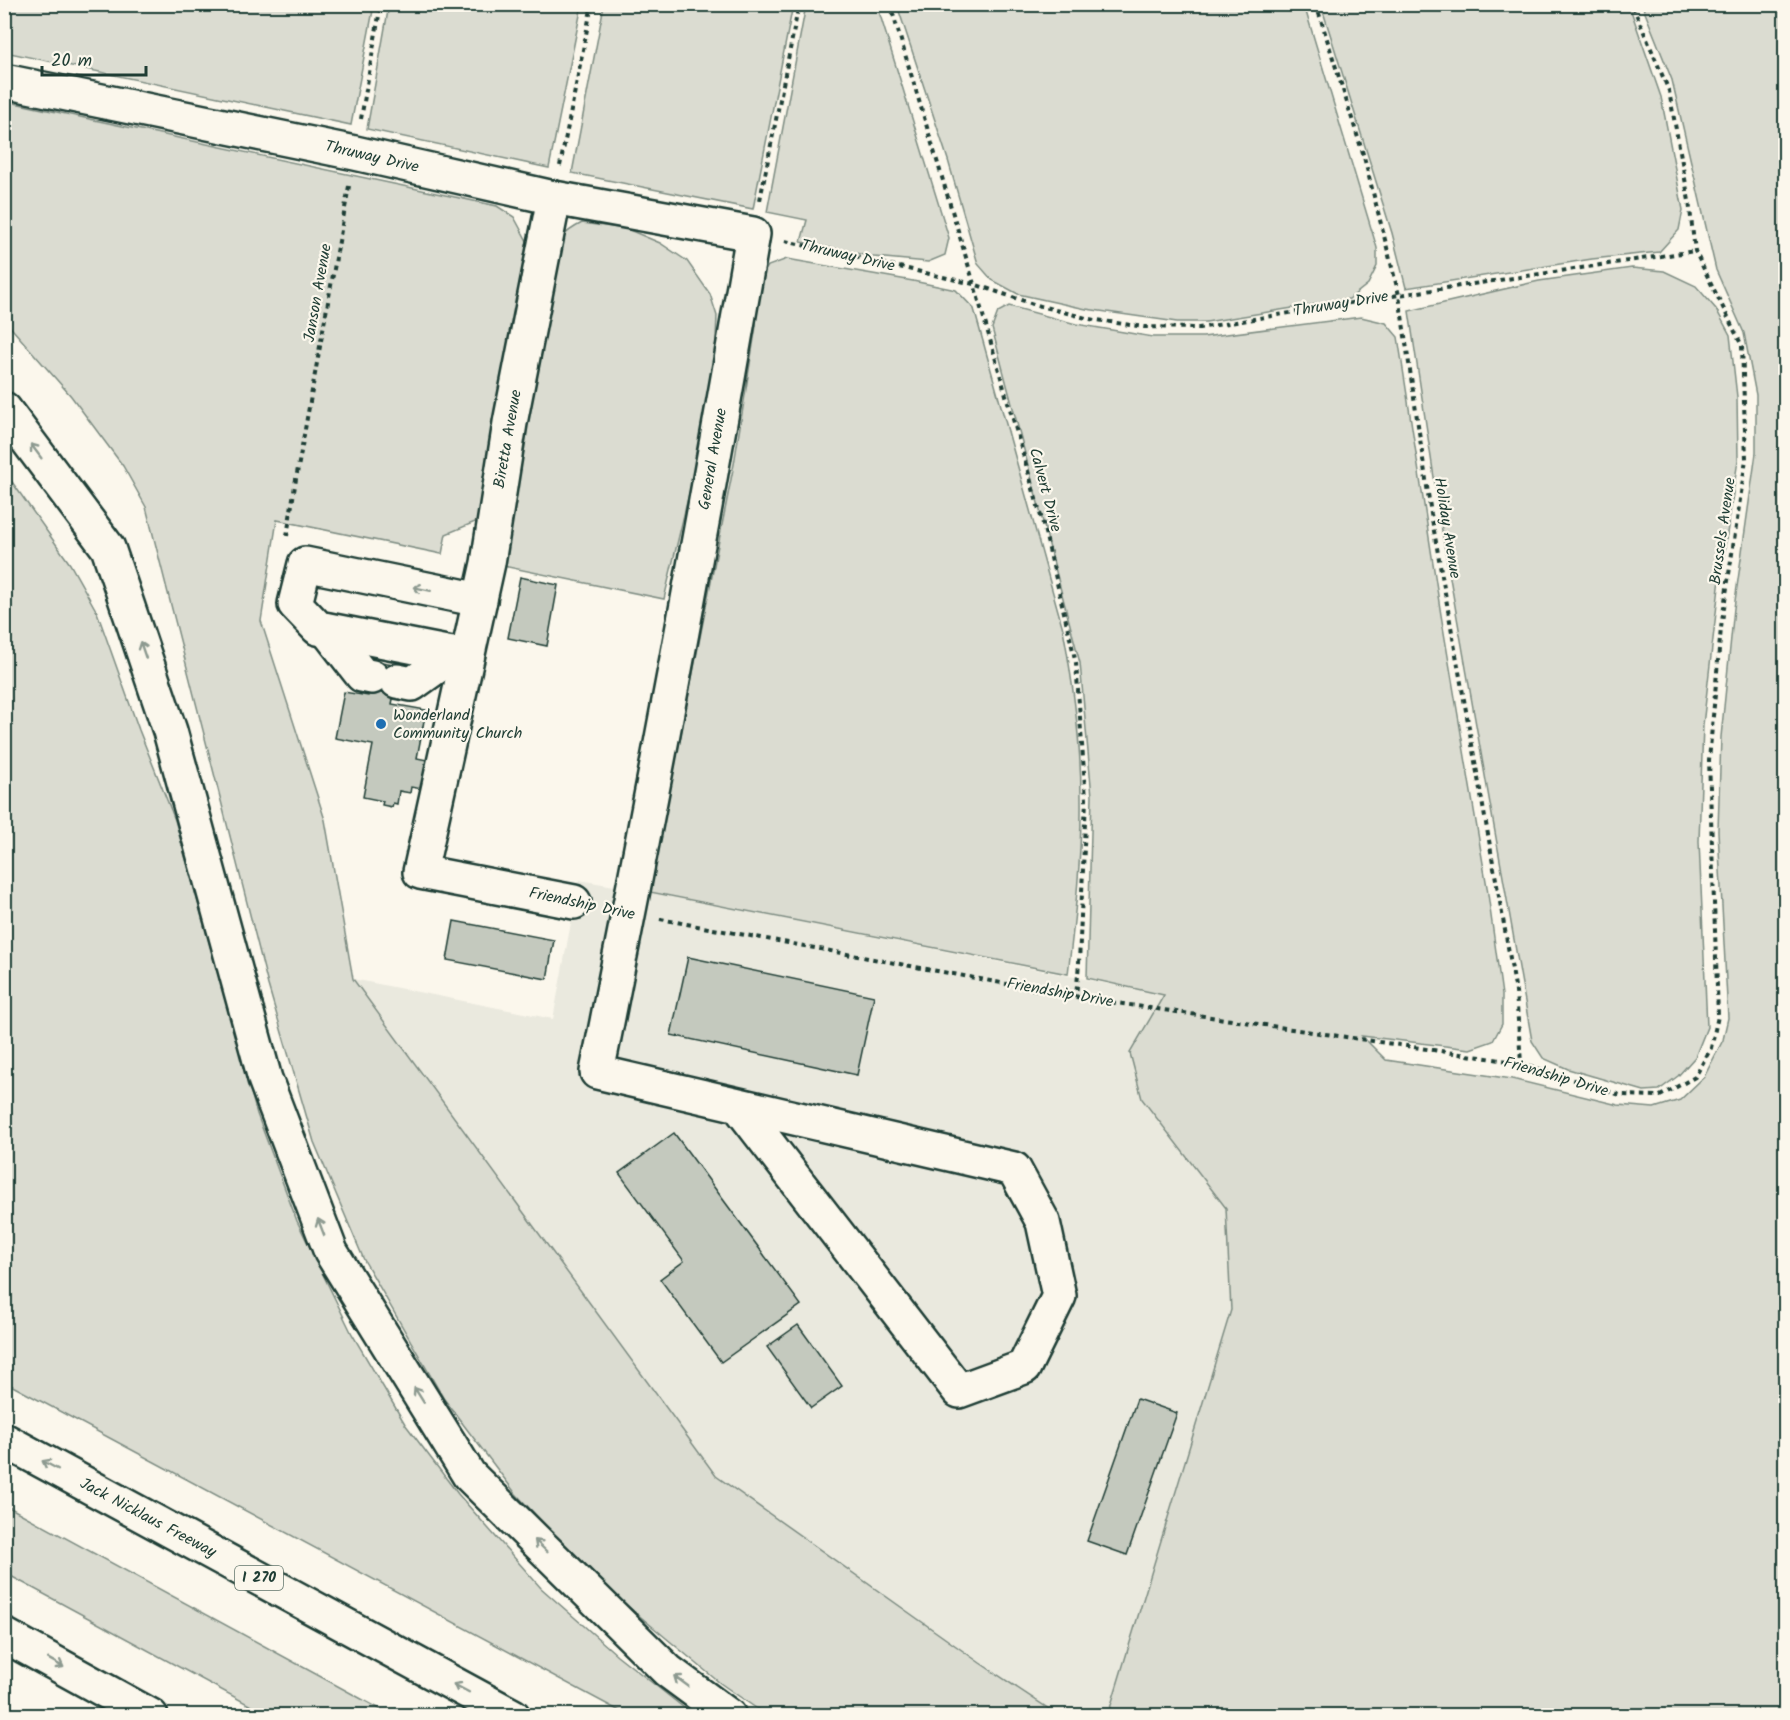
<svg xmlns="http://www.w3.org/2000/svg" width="1790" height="1720" font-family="Kalam,sans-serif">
<rect width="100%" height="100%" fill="#fbf7ec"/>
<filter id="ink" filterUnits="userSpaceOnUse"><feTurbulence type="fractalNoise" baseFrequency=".0167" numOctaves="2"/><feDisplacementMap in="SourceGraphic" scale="12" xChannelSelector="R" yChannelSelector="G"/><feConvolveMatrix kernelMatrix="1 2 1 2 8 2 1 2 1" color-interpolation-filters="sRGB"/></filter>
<g filter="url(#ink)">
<path fill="#eae9de" d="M 579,880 L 650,892 L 1164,995 L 1142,1099 L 1226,1208 L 1231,1310 L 1108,1715 L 1058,1715 L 980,1663 L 716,1476 L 353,979 L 553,1019 Z"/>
<g fill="#dbdcd1" stroke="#7d8c82" stroke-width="1.5">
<path d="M 5,4 L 374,4 L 374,5 L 351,125 L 5,52 Z"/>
<path d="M 389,5 L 582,5 L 549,168 L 367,129 Z"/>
<path d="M 604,5 L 793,5 L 753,209 L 572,173 Z"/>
<path d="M 806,5 L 877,5 L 949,238 L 945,255 L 928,262 L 874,257 L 801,242 L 807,220 L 767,212 Z"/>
<path d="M 897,5 L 1304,5 L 1377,248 L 1377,266 L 1368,284 L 1349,299 L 1206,322 L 1177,322 L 1086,309 L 1018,294 L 992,280 L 978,264 L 948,160 Z"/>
<path d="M 1321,5 L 1629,5 L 1661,97 L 1683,210 L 1679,230 L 1659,252 L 1592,259 L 1406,288 L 1392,233 Z"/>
<path d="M 1642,5 L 1785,5 L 1785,1715 L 1108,1715 L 1231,1310 L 1226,1208 L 1142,1099 L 1130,1053 L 1164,995 L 1087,978 L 1092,796 L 1080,663 L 992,328 L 998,312 L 1009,306 L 1076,324 L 1153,337 L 1203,337 L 1361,317 L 1386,323 L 1398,337 L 1441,615 L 1487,887 L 1502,995 L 1502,1024 L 1493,1041 L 1470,1049 L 1362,1036 L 1386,1060 L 1512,1079 L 1618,1105 L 1654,1108 L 1680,1100 L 1704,1077 L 1723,1040 L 1728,1018 L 1718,831 L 1721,737 L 1734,608 L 1756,453 L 1756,395 L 1744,333 L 1716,270 L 1672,80 Z"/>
<path d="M 5,101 L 497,206 L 514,217 L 527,241 L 527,268 L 480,520 L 446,534 L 442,554 L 277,520 L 261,621 L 325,820 L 353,979 L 716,1476 L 980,1663 L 1058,1715 L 766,1715 L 720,1683 L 600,1583 L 516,1494 L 444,1399 L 364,1260 L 314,1142 L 268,985 L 146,507 L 123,466 L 71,396 L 5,321 Z"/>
<path d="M 582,223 L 627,229 L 660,243 L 687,261 L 710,294 L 717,316 L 715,359 L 701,443 L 664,599 L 503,566 L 553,259 C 559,238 563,233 582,223 Z"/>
<path d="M 787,259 L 913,281 L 956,290 L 974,309 L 1063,629 C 1073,683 1081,741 1081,797 C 1082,856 1075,915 1068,974 L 650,892 L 734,464 L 756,326 L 756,285 L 768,266 Z"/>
<path d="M 1632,268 L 1664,271 L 1696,286 L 1716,309 L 1730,335 L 1737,397 L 1738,460 L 1719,587 L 1703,725 L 1699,841 L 1707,1027 L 1695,1057 L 1678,1076 L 1659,1090 L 1644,1091 L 1568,1069 L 1543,1058 L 1532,1041 L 1444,544 L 1409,311 L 1539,281 Z"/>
<path d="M 5,472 L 70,564 L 97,612 L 139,730 L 175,820 L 257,1114 L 297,1221 L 352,1334 L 405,1424 L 458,1494 L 541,1588 L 617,1655 L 693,1715 L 627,1715 L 5,1382 Z"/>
<path d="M 5,1505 L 391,1715 L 268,1715 L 5,1573 Z"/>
</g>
<g fill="#c4c9be" stroke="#1f3d34" stroke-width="1.5">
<path d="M 520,577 L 558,585 L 547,646 L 508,638 Z"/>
<path d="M 375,661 L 400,665 L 392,704 L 426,710 L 417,758 L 427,760 L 422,789 L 411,787 L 410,793 L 399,791 L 397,804 L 393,803 L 392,807 L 382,805 L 383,801 L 363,797 L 373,745 L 335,738 L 344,692 L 368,696 Z"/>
<path d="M 454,921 L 554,940 L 547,979 L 447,960 Z"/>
<path d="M 688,957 L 874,996 L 857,1075 L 671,1035 Z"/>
<path d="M 674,1133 L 801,1305 L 721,1362 L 660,1279 L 684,1261 L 619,1173 Z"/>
<path d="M 798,1325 L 842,1386 L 811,1408 L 767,1347 Z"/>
<path d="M 1137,1399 L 1177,1413 L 1127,1555 L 1087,1541 Z"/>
</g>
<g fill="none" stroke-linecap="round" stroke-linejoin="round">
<defs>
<g id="minor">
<path d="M 4,81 L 355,153 L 554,198 L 753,234 C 705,514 653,793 597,1072 L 1014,1169 L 1043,1222 L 1059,1296 L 1024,1367 L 959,1391 L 738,1105"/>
<path d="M 554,198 L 510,423 L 488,563 L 420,872 L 574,902"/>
<path d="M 327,630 L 362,675 L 372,677"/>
<path d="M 467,657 L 318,628 L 295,604 L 305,564 L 480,600"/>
<path d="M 397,681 L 412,684 L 454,654"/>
</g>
<g id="highway">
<path d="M 4,409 L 108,548 L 170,731 L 265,1079 L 331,1252 L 469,1475 L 668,1671 L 729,1716"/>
<path d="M 4,1440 L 513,1716"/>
<path d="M 4,1635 L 151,1716"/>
</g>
</defs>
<use href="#minor" stroke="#1f3d34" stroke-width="38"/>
<use href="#highway" stroke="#1f3d34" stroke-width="38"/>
<g stroke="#1f3d34" stroke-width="4" stroke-dasharray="4.5 4.5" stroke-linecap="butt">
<path d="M 890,4 L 974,284 L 1042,520 L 1076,663 L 1086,799 L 1079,963 L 1076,997"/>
<path d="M 1316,4 L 1364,157 L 1399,295 L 1431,514 L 1516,992 L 1521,1063"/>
<path d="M 361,119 L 381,4"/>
<path d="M 560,166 L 592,4"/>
<path d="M 760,200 L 799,4"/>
<path d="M 785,241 L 974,284 L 1033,304 L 1090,319 L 1144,327 L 1199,328 L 1399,295 L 1695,251"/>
<path d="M 287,536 L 296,479 L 349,186"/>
<path d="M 660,919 L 1076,997 L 1521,1063 L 1620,1095 L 1660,1096 L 1695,1077 L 1711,1048 L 1718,1016 L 1709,760 L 1721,628 L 1746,459 L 1742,346 L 1695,251 L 1689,201 L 1669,91 L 1632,4"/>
</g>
<use href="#minor" stroke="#fbf7ec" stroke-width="33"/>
<use href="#highway" stroke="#fbf7ec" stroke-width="33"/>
</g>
<defs><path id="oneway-shaft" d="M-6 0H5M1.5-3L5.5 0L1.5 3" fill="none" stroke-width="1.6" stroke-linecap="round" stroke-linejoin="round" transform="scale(1.5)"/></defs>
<g stroke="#8d9a90">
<use href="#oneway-shaft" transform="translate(36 451) rotate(-127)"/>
<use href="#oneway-shaft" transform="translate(422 589) rotate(-168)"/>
<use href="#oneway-shaft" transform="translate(143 650) rotate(-109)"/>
<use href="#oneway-shaft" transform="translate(321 1227) rotate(-111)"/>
<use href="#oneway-shaft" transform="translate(419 1395) rotate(-122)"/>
<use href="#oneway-shaft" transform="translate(50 1465) rotate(-152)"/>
<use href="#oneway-shaft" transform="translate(541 1546) rotate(-136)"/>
<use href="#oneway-shaft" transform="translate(56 1663) rotate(29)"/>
<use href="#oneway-shaft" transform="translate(681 1681) rotate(-144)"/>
<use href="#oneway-shaft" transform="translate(461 1688) rotate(-152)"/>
</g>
</g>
<circle fill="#1f6fb2" stroke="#fbf7ec" stroke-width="2" cx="381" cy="724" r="6"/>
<g text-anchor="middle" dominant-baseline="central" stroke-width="4.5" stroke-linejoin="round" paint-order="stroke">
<rect fill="#fbf7ec" stroke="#61756b" stroke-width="1.5" x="235" y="1566" width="48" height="24" rx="4.5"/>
<g font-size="15" font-weight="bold" fill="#1f3d34">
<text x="259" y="1578">I 270</text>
</g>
<g font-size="16" fill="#1f3d34" stroke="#fbf7ec">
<text transform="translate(372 157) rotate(13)">Thruway Drive</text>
<text transform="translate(848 256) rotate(13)">Thruway Drive</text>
<text transform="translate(318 293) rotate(-80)">Janson Avenue</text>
<text transform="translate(1341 304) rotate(-9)">Thruway Drive</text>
<text transform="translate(508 439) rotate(-80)">Biretta Avenue</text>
<text transform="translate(713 459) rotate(-80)">General Avenue</text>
<text transform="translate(1045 490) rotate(75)">Calvert Drive</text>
<text transform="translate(1447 528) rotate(81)">Holiday Avenue</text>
<text transform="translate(1723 531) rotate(-82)">Brussels Avenue</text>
<text transform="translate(582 904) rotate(12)">Friendship Drive</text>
<text transform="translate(1060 993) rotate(10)">Friendship Drive</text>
<text transform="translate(1556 1077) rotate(16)">Friendship Drive</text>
<text transform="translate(148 1518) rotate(28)">Jack Nicklaus Freeway</text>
</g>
<g font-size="16" fill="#1f3d34" stroke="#fbf7ec" text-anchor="start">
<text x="393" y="715">Wonderland<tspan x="393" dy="18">Community Church</tspan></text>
</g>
</g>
<rect width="1790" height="1720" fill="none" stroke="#fbf7ec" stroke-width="24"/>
<rect x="12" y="12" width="1766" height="1696" fill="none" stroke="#1f3d34" stroke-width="2" filter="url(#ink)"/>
<path d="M42 66v9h104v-9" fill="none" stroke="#1f3d34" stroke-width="3"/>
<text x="51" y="66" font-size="18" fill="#1f3d34" stroke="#fbf7ec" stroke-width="4.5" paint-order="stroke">20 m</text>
</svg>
